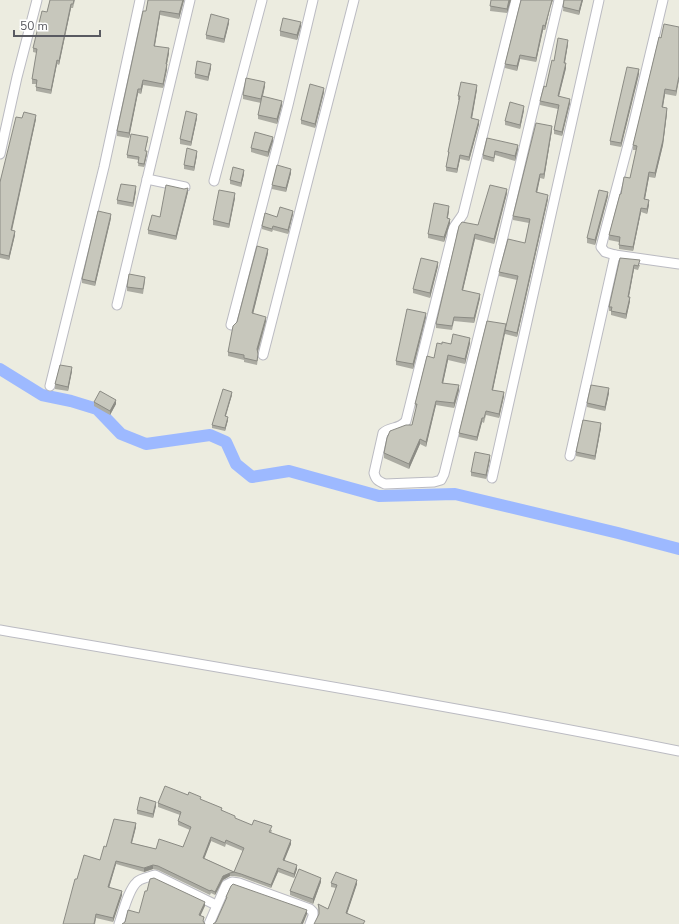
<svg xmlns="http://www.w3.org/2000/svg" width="679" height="924" font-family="'Nunito Sans',sans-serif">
<rect width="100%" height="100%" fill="#ecece0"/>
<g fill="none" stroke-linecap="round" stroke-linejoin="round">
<path stroke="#9db9ff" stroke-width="12" d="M 0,369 L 42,395 L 71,401 L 97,409 L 121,434 L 146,444 L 210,435 L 226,442 L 236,464 L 252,477 L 289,471 L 379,496 L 455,494 L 618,533 L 679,549"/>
<defs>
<g id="minor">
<path d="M 516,0 L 463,214 C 458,223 452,226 452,236 L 406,421 C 399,430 390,426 383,433 L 374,473 C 376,480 378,481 385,484 L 434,482 L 441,480 L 444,474 L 502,241 L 559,0"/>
<path d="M 663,0 L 632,130 L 601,247 L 605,252 L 615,255 L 679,264"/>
<path d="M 0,154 L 17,77 L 37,0"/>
<path d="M 147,179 L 185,187"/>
<path d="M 214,181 L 262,0"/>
<path d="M 117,305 L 190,0"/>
<path d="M 231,325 L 288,105 L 313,0"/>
<path d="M 263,355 L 354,0"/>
<path d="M 50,386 L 104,167 L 140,0"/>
<path d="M 570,456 L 615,255"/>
<path d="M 492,478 L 599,0"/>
<path d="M 0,630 C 227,669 453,706 679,751"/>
<path d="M 119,924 C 123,913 128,890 137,882 C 141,878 149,877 155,875 L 216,905"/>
<path d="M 209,924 L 226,885 L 232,882 L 239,883 L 310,909 L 313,912 L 313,916 L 310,924"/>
</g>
</defs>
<use href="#minor" stroke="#bbbbc2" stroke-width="11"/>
<use href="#minor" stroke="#fff" stroke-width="9"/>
</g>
<g fill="#ababa2">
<path d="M 50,0 L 75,0 L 73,8 L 71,8 L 59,65 L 57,64 L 51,94 L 36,91 L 36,84 L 32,84 L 32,79 L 37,53 L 33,52 L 33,48 L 47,12 Z"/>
<path d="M 148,0 L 184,0 L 179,19 L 160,15 L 155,46 L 169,53 L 167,64 L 167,69 L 163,88 L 143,85 L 141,94 L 138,93 L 129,138 L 117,136 L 117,131 L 146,11 Z"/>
<path d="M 491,0 L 511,0 L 507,13 L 490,11 Z"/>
<path d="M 564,0 L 583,0 L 579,15 L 563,11 Z"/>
<path d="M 550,8 L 545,30 L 543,30 L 536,62 L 520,59 L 517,71 L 505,68 L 505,64 Z"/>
<path d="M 229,23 L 224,43 L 206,39 L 206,35 Z"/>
<path d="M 301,26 L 297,40 L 280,36 L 280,31 Z"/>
<path d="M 679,27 L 676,96 L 665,94 L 663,107 L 667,113 L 663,145 L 655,178 L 649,177 L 645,199 L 649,205 L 647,214 L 641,212 L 633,251 L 619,249 L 619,242 L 609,240 L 609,235 L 621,194 L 630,178 L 636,150 L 633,150 L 633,145 L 661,38 Z"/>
<path d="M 568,44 L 565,63 L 566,68 L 559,96 L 570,103 L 562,136 L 554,134 L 554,130 L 558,109 L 540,105 L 540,101 L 546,87 L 554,61 Z"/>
<path d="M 211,68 L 208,81 L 195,78 L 195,74 Z"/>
<path d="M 639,74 L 621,147 L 610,145 L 610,141 Z"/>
<path d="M 265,86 L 263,96 L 282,105 L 277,124 L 258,119 L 258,115 L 261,103 L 243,99 L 243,95 Z"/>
<path d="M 477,89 L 472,119 L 479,124 L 469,161 L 460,159 L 457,173 L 446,171 L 446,167 L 448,156 L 448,152 L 459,100 L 458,100 L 458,96 Z"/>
<path d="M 324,92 L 315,128 L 301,124 L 301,120 Z"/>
<path d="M 524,110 L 520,129 L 505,125 L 505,121 Z"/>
<path d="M 22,118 L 36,119 L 12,231 L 15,235 L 9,260 L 0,258 L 0,182 Z"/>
<path d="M 197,118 L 191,146 L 180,144 L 180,139 Z"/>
<path d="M 552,130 L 544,179 L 540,178 L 537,193 L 548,199 L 517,337 L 505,334 L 505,330 L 493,390 L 504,396 L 499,418 L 486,415 L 484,423 L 482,422 L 477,441 L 459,437 L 459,433 L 506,328 L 517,280 L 499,276 L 499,272 L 525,243 L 529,223 L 513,220 L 513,216 Z"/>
<path d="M 487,138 L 518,149 L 515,161 L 495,155 L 494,162 L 483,159 L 483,155 Z"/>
<path d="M 148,140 L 145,151 L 147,154 L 144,167 L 138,166 L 139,160 L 127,158 L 127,155 Z"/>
<path d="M 273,141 L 268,157 L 251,152 L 251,148 Z"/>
<path d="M 197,155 L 194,171 L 184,169 L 184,165 Z"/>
<path d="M 291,173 L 286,192 L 272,189 L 272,185 Z"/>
<path d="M 244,174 L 241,187 L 230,184 L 230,180 Z"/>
<path d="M 136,191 L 133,207 L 117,204 L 117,200 Z"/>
<path d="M 188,192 L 176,240 L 148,234 L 148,230 L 160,217 Z"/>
<path d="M 507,193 L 494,244 L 475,239 L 463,290 L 480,298 L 474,323 L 454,321 L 452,330 L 436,328 L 436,324 L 478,225 Z"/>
<path d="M 608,196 L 595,245 L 587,243 L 587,238 Z"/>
<path d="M 235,198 L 229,228 L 213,225 L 213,220 Z"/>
<path d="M 449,210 L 448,218 L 450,223 L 444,242 L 428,238 L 428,234 Z"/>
<path d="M 293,214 L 288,234 L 273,230 L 272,232 L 262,229 L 262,226 L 277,217 Z"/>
<path d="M 111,218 L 95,286 L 82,283 L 82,279 Z"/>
<path d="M 268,253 L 253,314 L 266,321 L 258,352 L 258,358 L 257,365 L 244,362 L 244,360 L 228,356 L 228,352 L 237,322 Z"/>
<path d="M 620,258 L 640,265 L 638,270 L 634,269 L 629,297 L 630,301 L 626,319 L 611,315 L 611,311 L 609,311 L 609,307 Z"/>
<path d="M 438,266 L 430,298 L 413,293 L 413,289 Z"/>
<path d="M 145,281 L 143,294 L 127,291 L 127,287 Z"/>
<path d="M 426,317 L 413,369 L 396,365 L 396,361 Z"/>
<path d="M 470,343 L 465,364 L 448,360 L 443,383 L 459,390 L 454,408 L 436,405 L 426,447 L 420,444 L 409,469 L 384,458 L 384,453 L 412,425 L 416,409 L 415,404 L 434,358 L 442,344 Z"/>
<path d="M 72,371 L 68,391 L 55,389 L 55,384 Z"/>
<path d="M 609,393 L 605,411 L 587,407 L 587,403 Z"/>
<path d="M 232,395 L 225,416 L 228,420 L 225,431 L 212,428 L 212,425 Z"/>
<path d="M 94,402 L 116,404 L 110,415 L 94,406 Z"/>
<path d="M 601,428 L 595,460 L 576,456 L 576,452 Z"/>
<path d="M 490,459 L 486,479 L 471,476 L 471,472 Z"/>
<path d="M 188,795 L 201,800 L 222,810 L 235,819 L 252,825 L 272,830 L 271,833 L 291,844 L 284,860 L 297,869 L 294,878 L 278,872 L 271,888 L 241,877 L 234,876 L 234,872 L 243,851 L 226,844 L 225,847 L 211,841 L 204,858 L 234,872 L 234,876 L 230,876 L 223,880 L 215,895 L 211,893 L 210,895 L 158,870 L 153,869 L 144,872 L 116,864 L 109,888 L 122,895 L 113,922 L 96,918 L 77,879 L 100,860 L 106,847 L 136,827 L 132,843 L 156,849 L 183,847 L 190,830 L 178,825 L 178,821 L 180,815 L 158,807 L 158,803 Z"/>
<path d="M 156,806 L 153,818 L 137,814 L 137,810 Z"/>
<path d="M 321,882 L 313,904 L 290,895 L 290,891 Z"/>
<path d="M 331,883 L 357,884 L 347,913 L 365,924 L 319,914 L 318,904 L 328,909 L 336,888 L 331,887 Z"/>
</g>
<g fill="#8b8b84">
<path d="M 183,0 L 184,0 L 179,19 L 179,14 Z"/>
<path d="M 509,0 L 511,0 L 507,13 L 507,9 Z"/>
<path d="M 552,0 L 553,0 L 550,8 L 545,30 L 545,26 Z"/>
<path d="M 582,0 L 583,0 L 579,15 L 579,11 Z"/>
<path d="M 71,4 L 71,8 L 59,65 L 59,61 Z"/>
<path d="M 160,11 L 160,15 L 154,50 L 154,46 Z"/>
<path d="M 229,19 L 229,23 L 224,43 L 224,39 Z"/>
<path d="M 301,22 L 301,26 L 297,40 L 297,35 Z"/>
<path d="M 543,25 L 543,30 L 536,62 L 536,58 Z"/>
<path d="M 568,40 L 568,44 L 564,67 L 564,63 Z"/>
<path d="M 169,48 L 169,53 L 166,69 L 166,64 Z"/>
<path d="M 520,55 L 520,59 L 517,71 L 517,66 Z"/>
<path d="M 57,60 L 57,64 L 51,94 L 51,90 Z"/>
<path d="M 566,63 L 566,68 L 558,100 L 558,96 Z"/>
<path d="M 167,64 L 167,69 L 163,88 L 163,84 Z"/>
<path d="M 211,64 L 211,68 L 208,81 L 208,77 Z"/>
<path d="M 639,69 L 639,74 L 621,147 L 621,143 Z"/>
<path d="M 679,76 L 679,80 L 676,96 L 676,91 Z"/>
<path d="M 143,80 L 143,85 L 141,94 L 141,89 Z"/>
<path d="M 265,82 L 265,86 L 261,103 L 261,99 Z"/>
<path d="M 477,85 L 477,89 L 471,123 L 471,118 Z"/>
<path d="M 324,88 L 324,92 L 315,128 L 315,124 Z"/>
<path d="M 138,89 L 138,93 L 129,138 L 129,133 Z"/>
<path d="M 665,89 L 665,94 L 662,112 L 662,107 Z"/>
<path d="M 570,99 L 570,103 L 562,136 L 562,132 Z"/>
<path d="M 282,101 L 282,105 L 277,124 L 277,119 Z"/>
<path d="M 524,106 L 524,110 L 520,129 L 520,125 Z"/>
<path d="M 667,108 L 667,113 L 663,145 L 655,178 L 655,173 Z"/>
<path d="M 197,114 L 197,118 L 191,146 L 191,142 Z"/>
<path d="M 36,115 L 36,119 L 11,234 L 11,230 Z"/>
<path d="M 479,120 L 479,124 L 469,161 L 469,157 Z"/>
<path d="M 552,126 L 552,130 L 544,179 L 544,174 Z"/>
<path d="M 273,137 L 273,141 L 268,157 L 268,152 Z"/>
<path d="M 518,145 L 518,149 L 515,161 L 515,156 Z"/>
<path d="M 147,151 L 147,154 L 144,167 L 144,164 Z"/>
<path d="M 197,151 L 197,155 L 194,171 L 194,167 Z"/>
<path d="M 460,155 L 460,159 L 457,173 L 457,169 Z"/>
<path d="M 291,169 L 291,173 L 286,192 L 286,188 Z"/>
<path d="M 244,170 L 244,174 L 241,187 L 241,183 Z"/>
<path d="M 649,172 L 649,177 L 644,204 L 644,199 Z"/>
<path d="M 540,174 L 540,178 L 536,197 L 536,192 Z"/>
<path d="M 136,186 L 136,191 L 133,207 L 133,203 Z"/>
<path d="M 188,188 L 188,192 L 176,240 L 176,236 Z"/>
<path d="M 507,189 L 507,193 L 494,244 L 494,239 Z"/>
<path d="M 608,192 L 608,196 L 595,245 L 595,240 Z"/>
<path d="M 235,193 L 235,198 L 229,228 L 229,224 Z"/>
<path d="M 548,195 L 548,199 L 517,337 L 517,333 Z"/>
<path d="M 649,200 L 649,205 L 647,214 L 647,209 Z"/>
<path d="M 449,206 L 449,210 L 447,222 L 447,218 Z"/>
<path d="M 641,208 L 641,212 L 633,251 L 633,247 Z"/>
<path d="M 293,211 L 293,214 L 288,234 L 288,230 Z"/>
<path d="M 111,214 L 111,218 L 95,286 L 95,282 Z"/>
<path d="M 450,219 L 450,223 L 444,242 L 444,237 Z"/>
<path d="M 15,231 L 15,235 L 9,260 L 9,256 Z"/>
<path d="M 475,234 L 475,239 L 462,294 L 462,290 Z"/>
<path d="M 268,249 L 268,253 L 252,318 L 252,313 Z"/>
<path d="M 438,262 L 438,266 L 430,298 L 430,293 Z"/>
<path d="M 634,265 L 634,269 L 628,301 L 628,297 Z"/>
<path d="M 480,294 L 480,298 L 474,323 L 474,318 Z"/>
<path d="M 630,297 L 630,301 L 626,319 L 626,314 Z"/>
<path d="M 426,313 L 426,317 L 413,369 L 413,364 Z"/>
<path d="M 266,317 L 266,321 L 257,354 L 257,349 Z"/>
<path d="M 506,324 L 506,329 L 492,394 L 492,390 Z"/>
<path d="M 470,338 L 470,343 L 465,364 L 465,359 Z"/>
<path d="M 448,355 L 448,360 L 442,388 L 442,383 Z"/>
<path d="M 72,367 L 72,371 L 68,391 L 68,387 Z"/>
<path d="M 459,385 L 459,390 L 454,408 L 454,403 Z"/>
<path d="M 609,388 L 609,393 L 605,411 L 605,407 Z"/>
<path d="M 232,392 L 232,395 L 225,419 L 225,416 Z"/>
<path d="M 504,392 L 504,396 L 499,418 L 499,414 Z"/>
<path d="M 116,400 L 116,404 L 110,415 L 110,411 Z"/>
<path d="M 436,401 L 436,405 L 426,447 L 426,442 Z"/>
<path d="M 228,417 L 228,420 L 225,431 L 225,428 Z"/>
<path d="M 482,418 L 482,422 L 477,441 L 477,437 Z"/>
<path d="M 601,423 L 601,428 L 595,460 L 595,456 Z"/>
<path d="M 420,439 L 420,444 L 409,469 L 409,464 Z"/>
<path d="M 490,455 L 490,459 L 486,479 L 486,475 Z"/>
<path d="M 156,802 L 156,806 L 153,818 L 153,814 Z"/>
<path d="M 136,823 L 136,827 L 131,846 L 131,843 Z"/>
<path d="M 211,837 L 211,841 L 203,862 L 203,858 Z"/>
<path d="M 291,840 L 291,844 L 283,864 L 283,860 Z"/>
<path d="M 116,861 L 116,864 L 108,891 L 108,887 Z"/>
<path d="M 153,865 L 153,869 L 144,872 L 144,868 Z"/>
<path d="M 297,865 L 297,869 L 294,878 L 294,874 Z"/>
<path d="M 278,868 L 278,872 L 271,888 L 271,885 Z"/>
<path d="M 230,873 L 230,876 L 223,880 L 215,895 L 215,892 L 223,876 Z"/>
<path d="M 321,878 L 321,882 L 313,904 L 313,899 Z"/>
<path d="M 357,880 L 357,884 L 346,917 L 346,913 Z"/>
<path d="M 122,891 L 122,895 L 113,922 L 113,918 Z"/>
<path d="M 205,902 L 205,906 L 199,919 L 199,915 Z"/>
<path d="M 307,910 L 307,914 L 303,924 L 301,924 Z"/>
<path d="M 96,914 L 96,918 L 95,924 L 94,924 Z"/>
</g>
<g fill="#c7c7bc" stroke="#8b8b84">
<path d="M 50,0 L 74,0 L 73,4 L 71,4 L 59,61 L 57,60 L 51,90 L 36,87 L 37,80 L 32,79 L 37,49 L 33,48 L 42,11 L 47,12 Z"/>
<path d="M 148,0 L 183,0 L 179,14 L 160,11 L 154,46 L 169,48 L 166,64 L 167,64 L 163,84 L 143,80 L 141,89 L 138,89 L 129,133 L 117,131 L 143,11 L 146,11 Z"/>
<path d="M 491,0 L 509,0 L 507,9 L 490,6 Z"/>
<path d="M 521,0 L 552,0 L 545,26 L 543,25 L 536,58 L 520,55 L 517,66 L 505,64 Z"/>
<path d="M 564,0 L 582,0 L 579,11 L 563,7 Z"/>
<path d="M 211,14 L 229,19 L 224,39 L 206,35 Z"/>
<path d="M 283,18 L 301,22 L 297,35 L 280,31 Z"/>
<path d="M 664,24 L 679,27 L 679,76 L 676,91 L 665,89 L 662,107 L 667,108 L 663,140 L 655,173 L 649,172 L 644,199 L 649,200 L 647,209 L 641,208 L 633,247 L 619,245 L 620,237 L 609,235 L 620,194 L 621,194 L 624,177 L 630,178 L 637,146 L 633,145 L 659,37 L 661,38 Z"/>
<path d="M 558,38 L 568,40 L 564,63 L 566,63 L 558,96 L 570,99 L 562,132 L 554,130 L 559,105 L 540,101 L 544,86 L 546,87 L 552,60 L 554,61 Z"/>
<path d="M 197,61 L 211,64 L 208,77 L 195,74 Z"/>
<path d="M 627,67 L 639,69 L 621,143 L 610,141 Z"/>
<path d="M 246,78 L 265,82 L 261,99 L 243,95 Z"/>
<path d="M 461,82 L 477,85 L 471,118 L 479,120 L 469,157 L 460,155 L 457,169 L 446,167 L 449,152 L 448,152 L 460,96 L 458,96 Z"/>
<path d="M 310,84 L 324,88 L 315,124 L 301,120 Z"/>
<path d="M 262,96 L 282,101 L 277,119 L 258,115 Z"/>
<path d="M 510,102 L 524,106 L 520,125 L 505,121 Z"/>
<path d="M 186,111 L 197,114 L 191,142 L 180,139 Z"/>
<path d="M 24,112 L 36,115 L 11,230 L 15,231 L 9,256 L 0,254 L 0,182 L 16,117 L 22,118 Z"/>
<path d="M 536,123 L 552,126 L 544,174 L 540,174 L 536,192 L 548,195 L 517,333 L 505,330 L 518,276 L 499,272 L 508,239 L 525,243 L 530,219 L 513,216 Z"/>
<path d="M 255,132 L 273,137 L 268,152 L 251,148 Z"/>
<path d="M 131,134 L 148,137 L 145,151 L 147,151 L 144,164 L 138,163 L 139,157 L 127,155 Z"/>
<path d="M 487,138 L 518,145 L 515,156 L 495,151 L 494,158 L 483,155 Z"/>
<path d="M 187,148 L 197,151 L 194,167 L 184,165 Z"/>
<path d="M 277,165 L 291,169 L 286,188 L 272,185 Z"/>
<path d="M 233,167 L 244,170 L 241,183 L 230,180 Z"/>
<path d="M 121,184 L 136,186 L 133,203 L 117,200 Z"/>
<path d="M 166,185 L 184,189 L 188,188 L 176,236 L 148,230 L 152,215 L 160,217 Z"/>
<path d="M 490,185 L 507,189 L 494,239 L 475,234 L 462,290 L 480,294 L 474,318 L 454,317 L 452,326 L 436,324 L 459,226 L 462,222 L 478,225 Z"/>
<path d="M 219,190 L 235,193 L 229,224 L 213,220 Z"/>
<path d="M 599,190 L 608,192 L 595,240 L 587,238 Z"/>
<path d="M 434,203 L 449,206 L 447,218 L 450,219 L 444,237 L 428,234 Z"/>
<path d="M 280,207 L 293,211 L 288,230 L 273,226 L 272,229 L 262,226 L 265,213 L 277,217 Z"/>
<path d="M 98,211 L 111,214 L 95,282 L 82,279 Z"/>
<path d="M 257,246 L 268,249 L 252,313 L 266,317 L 257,349 L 258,354 L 257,361 L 244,358 L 244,355 L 228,352 L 233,326 L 237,322 Z"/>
<path d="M 421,258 L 438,262 L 430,293 L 413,289 Z"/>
<path d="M 620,258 L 640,260 L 638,266 L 634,265 L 628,297 L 630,297 L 626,314 L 611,311 L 612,307 L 609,307 Z"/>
<path d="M 129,274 L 145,277 L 143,289 L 127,287 Z"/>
<path d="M 407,309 L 426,313 L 413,364 L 396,361 Z"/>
<path d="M 487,321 L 506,324 L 492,390 L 504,392 L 499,414 L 486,411 L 484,418 L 482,418 L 477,437 L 459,433 Z"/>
<path d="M 453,334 L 470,338 L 465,359 L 448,355 L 442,383 L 459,385 L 454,403 L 436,401 L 426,442 L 420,439 L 409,464 L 384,453 L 387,438 L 390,431 L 406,425 L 412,425 L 417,404 L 415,404 L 427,356 L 434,358 L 437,343 L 442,344 L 442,342 L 451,344 Z"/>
<path d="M 60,365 L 72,367 L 68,387 L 55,384 Z"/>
<path d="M 591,385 L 609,388 L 605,407 L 587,403 Z"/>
<path d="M 223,389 L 232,392 L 225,416 L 228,417 L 225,428 L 212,425 Z"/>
<path d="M 100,391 L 116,400 L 110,411 L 94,402 Z"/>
<path d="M 583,420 L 601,423 L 595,456 L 576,452 Z"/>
<path d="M 475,452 L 490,455 L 486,475 L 471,472 Z"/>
<path d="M 165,786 L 188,795 L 189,792 L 201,797 L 200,799 L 222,808 L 221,810 L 235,816 L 235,818 L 252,825 L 254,820 L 272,826 L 269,832 L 291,840 L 283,860 L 297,865 L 294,874 L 278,868 L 271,885 L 241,874 L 234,872 L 244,848 L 226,840 L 225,843 L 211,837 L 203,858 L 234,872 L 230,873 L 223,876 L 215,892 L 211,890 L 210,891 L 158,866 L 153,865 L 144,868 L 116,861 L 108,887 L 122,891 L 113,918 L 96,914 L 94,924 L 63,924 L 75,879 L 77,879 L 84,855 L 100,860 L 104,846 L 106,847 L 114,819 L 136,823 L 131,843 L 156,849 L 159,839 L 183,847 L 191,827 L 178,821 L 181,812 L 158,803 Z"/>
<path d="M 140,797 L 156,802 L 153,814 L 137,810 Z"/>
<path d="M 299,869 L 321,878 L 313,899 L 290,891 Z"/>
<path d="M 336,872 L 357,880 L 346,913 L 365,921 L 363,924 L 314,924 L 319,914 L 319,908 L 318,904 L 328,909 L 337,885 L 331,883 Z"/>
<path d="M 154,878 L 205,902 L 199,915 L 204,917 L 203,921 L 205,924 L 122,924 L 125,922 L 128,910 L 139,913 L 145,891 L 147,891 L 150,879 Z"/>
<path d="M 233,884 L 307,910 L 301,924 L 213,924 L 216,922 L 227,897 L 226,897 L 231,886 Z"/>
</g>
<path d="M14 30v6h86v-6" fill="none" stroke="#595a61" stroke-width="2"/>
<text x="20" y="30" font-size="12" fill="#595a61" stroke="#ffffff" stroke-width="3" paint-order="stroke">50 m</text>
</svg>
